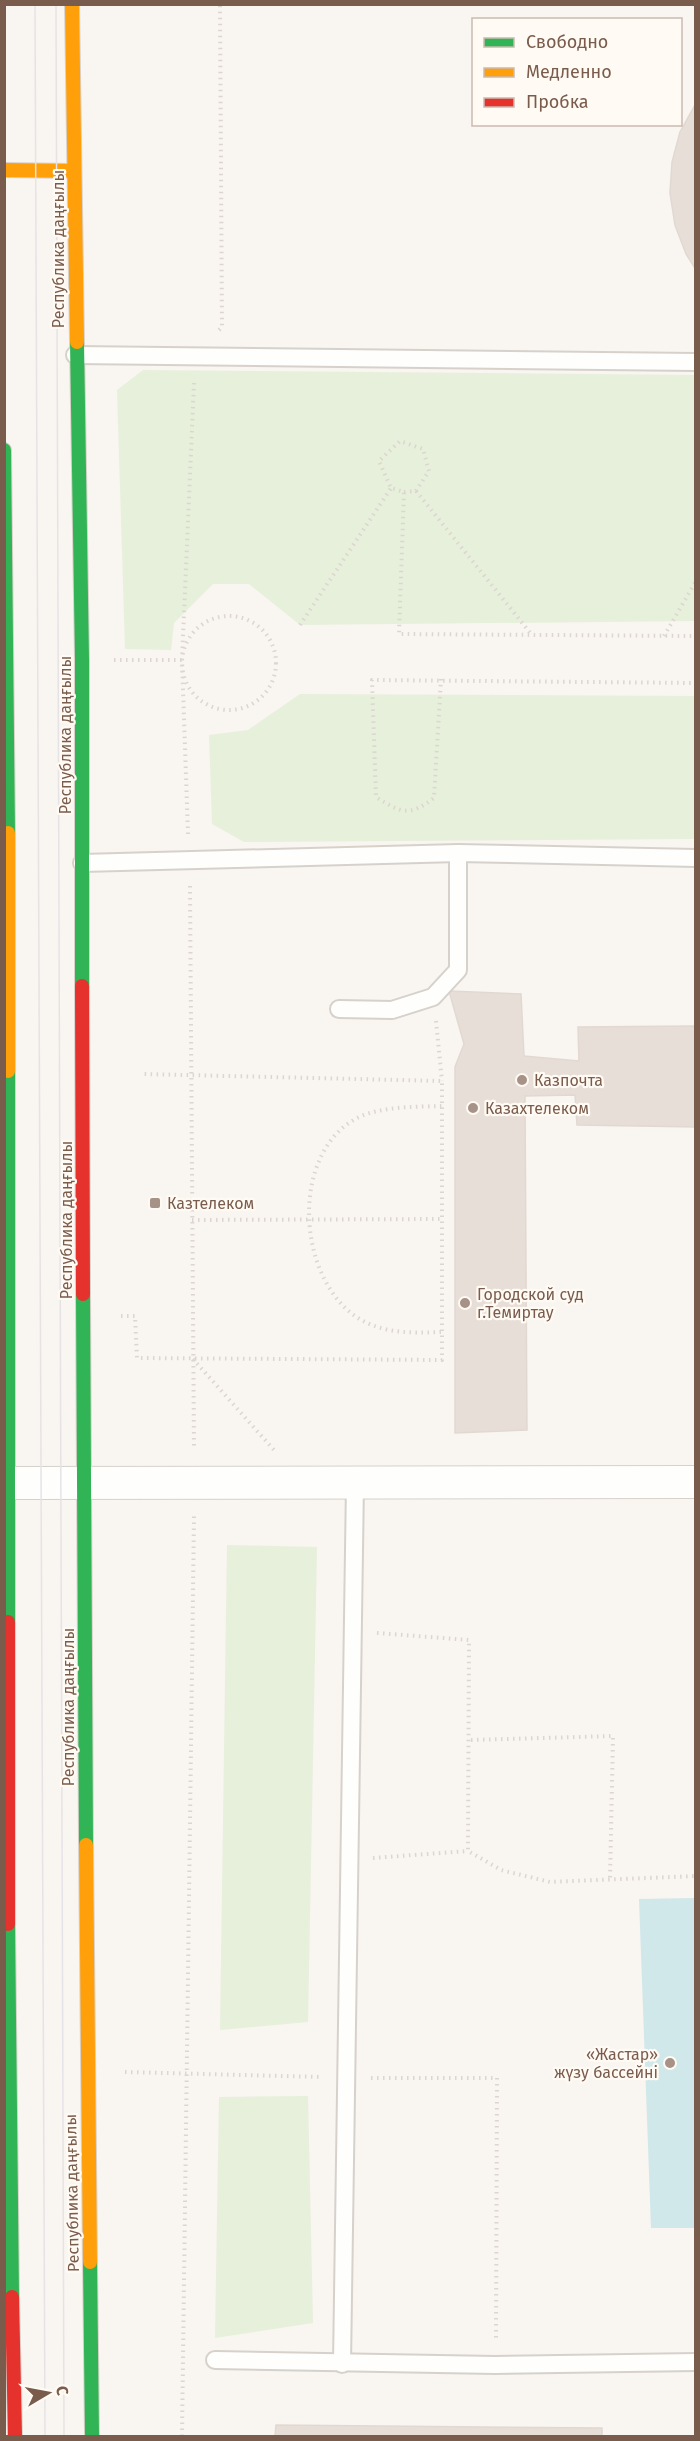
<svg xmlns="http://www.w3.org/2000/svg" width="700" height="2441" font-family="'Fira Sans',sans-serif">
<rect width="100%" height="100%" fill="#f9f5f0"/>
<g fill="#e7f0db">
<path d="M 143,370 L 695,375 L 695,621 L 300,625 L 249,584 L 213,584 L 174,623 L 171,650 L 125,649 L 117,390 Z"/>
<path d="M 300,694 L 695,696 L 695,839 L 244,842 L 212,824 L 209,735 L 248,730 Z"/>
<path d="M 227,1545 L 317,1547 L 308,2022 L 220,2030 Z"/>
<path d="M 308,2096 L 313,2323 L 215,2338 L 219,2097 Z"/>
</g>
<path fill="#d0e8ea" d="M 695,1898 L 695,2228 L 651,2228 L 639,1899 Z"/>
<g fill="#e6ded7" stroke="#e2d8d2" stroke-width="1.5">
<path d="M 696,103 L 696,270 L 686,254 L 675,225 L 670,193 L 672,162 L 680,132 Z"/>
<path d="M 449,991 L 521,994 L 524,1056 L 579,1061 L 578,1027 L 696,1026 L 696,1127 L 577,1125 L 575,1095 L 525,1096 L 527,1430 L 455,1433 L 455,1067 L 464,1044 Z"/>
<path d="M 276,2425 L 602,2428 L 602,2436 L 275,2436 Z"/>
</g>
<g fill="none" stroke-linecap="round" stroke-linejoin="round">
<defs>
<g id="lane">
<path d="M 75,355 L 696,362"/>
<path d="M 82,863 L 458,853 L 696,858"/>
<path d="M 339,1009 L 392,1010 L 433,997 L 458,970 L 458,853"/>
<path d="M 215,2360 L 495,2365 L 696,2362"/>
<path d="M 342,2364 L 355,1483"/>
</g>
<path id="street" d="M 10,1483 L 696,1482"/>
<g id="fast">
<path d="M 77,342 L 82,660 L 82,986"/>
<path d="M 4,450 L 8,833"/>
<path d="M 8,1071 L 8,1622"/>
<path d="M 83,1294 L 86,1845"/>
<path d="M 8,1924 L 12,2297"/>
<path d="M 90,2262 L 92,2436"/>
</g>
<g id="slow">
<path d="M 72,4 L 77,342"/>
<path d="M 4,170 L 74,171"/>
<path d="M 8,833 L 8,1071"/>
<path d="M 86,1845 L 90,2262"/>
</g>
<g id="jam">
<path d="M 82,986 L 83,1294"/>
<path d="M 8,1622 L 8,1924"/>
<path d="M 12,2297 L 15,2436"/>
</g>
</defs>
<use href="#lane" stroke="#d7d1cb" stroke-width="20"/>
<use href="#street" stroke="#d7d1cb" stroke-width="34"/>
<use href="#fast" stroke="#d9d2cb" stroke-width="16"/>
<use href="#slow" stroke="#d9d2cb" stroke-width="16"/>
<use href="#jam" stroke="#d9d2cb" stroke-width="16"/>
<g stroke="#dcd5d0" stroke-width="4" stroke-dasharray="1.5 4.5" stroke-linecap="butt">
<path d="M 219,330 L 222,327 L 220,4"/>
<path d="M 416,491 L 532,635"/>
<path d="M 404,492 L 416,491 L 429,471 L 423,449 L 400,441 L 379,461 L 391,488 L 404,492 L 399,634 L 696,636"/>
<circle cx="229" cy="663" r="47"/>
<path d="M 300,625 L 391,488"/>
<path d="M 664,636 L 696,581"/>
<path d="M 114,660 L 182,660"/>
<path d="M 441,679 L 434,798 C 409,817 401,813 376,797 L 372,680 L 696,683"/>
<path d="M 188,834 L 182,660 L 194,383"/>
<path d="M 190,886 L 194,1449"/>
<path d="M 436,1021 L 442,1081"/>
<path d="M 192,1220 L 441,1219"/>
<path d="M 121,1316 L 135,1316 L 137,1358 L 442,1360 L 442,1081 L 142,1074"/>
<path d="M 441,1332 C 413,1333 383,1334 358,1318 C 297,1279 289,1154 357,1118 C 381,1106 415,1107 442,1106"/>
<path d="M 193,1359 L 274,1450"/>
<path d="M 377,1633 L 469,1640 L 468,1851 L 501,1870 L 550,1882 L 696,1876"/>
<path d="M 471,1740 L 613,1736 L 610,1880"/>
<path d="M 373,1858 L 468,1851"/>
<path d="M 125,2072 L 322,2077"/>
<path d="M 371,2078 L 497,2078 L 496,2341"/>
<path d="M 182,2436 L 194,1516"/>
</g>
<use href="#lane" stroke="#fefefd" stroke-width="16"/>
<use href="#street" stroke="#fefefd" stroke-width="32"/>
<use href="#fast" stroke="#30b455" stroke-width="14"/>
<use href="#slow" stroke="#ff9f0a" stroke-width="14"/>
<use href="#jam" stroke="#e5322d" stroke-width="14"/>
<g stroke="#e6e3e7" stroke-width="1.5">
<path d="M 35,4 L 45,2436"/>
<path d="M 56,4 L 64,2436"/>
</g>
</g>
<g fill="#a69286" stroke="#fffaf3" stroke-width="2">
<circle cx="522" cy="1080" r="6"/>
<circle cx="473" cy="1108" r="6"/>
<rect x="149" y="1197" width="12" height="12" rx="3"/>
<circle cx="465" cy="1303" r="6"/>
<circle cx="670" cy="2063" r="6"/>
</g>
<g text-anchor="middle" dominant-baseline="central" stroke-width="4.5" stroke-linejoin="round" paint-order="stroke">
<g font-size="16" fill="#7a5c4d" stroke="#fffaf3">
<text transform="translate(58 249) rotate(-90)">Республика даңғылы</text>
<text transform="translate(65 735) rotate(-90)">Республика даңғылы</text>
<text transform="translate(66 1220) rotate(-90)">Республика даңғылы</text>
<text transform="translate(68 1707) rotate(-90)">Республика даңғылы</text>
<text transform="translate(72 2193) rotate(-91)">Республика даңғылы</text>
</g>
<g font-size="16" fill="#7a5c4d" stroke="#fffaf3" text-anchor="start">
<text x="534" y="1080">Казпочта</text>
<text x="485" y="1108">Казахтелеком</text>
<text x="167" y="1203">Казтелеком</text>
<text x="477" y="1294">Городской суд<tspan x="477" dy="18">г.Темиртау</tspan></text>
<text x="658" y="2054" text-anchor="end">«Жастар»<tspan x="658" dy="18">жүзу бассейні</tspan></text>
</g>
</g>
<rect width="700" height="2441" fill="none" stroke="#7a5c4d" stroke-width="12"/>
<rect x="472" y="18" width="210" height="108" fill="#fffaf3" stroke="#cabbb1" stroke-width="1.5"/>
<rect x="484" y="38" width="30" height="9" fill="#30b455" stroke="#cabbb1" stroke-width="1.5"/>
<text x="526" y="48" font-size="18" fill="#7a5c4d">Свободно</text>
<rect x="484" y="68" width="30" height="9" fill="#ff9f0a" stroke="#cabbb1" stroke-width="1.5"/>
<text x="526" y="78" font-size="18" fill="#7a5c4d">Медленно</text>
<rect x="484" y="98" width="30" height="9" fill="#e5322d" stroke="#cabbb1" stroke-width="1.5"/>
<text x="526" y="108" font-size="18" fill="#7a5c4d">Пробка</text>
<g transform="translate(48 2393) rotate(80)" stroke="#fffaf3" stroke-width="4.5" paint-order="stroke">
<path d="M0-4.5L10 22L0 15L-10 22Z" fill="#7a5c4d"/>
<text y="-9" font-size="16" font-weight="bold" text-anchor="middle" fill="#7a5c4d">С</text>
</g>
</svg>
